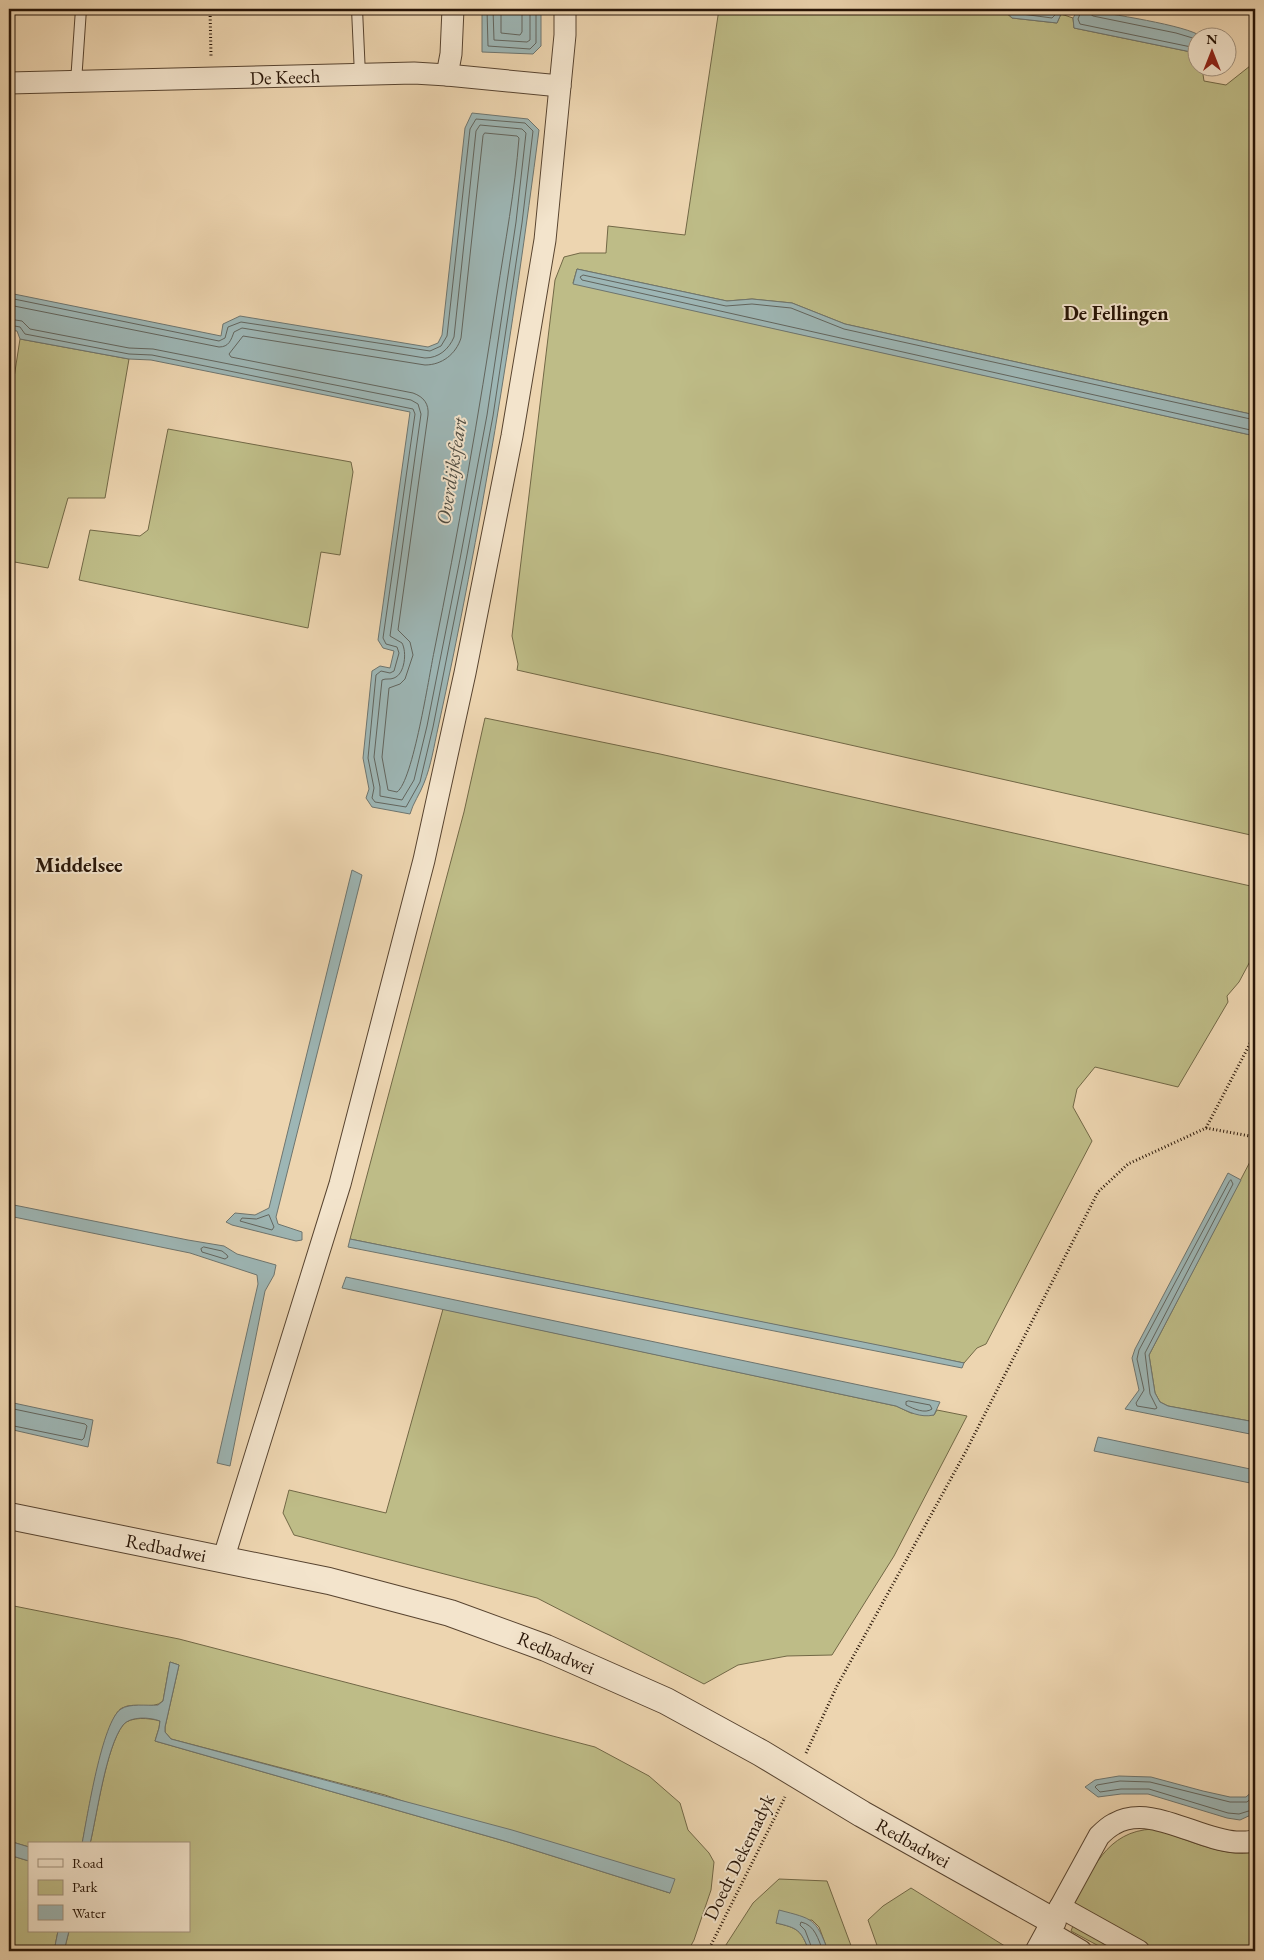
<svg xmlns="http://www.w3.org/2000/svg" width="1264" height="1960" font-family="'EB Garamond',serif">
<rect width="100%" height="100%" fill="#edd5b0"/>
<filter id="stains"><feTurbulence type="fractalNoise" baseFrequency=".004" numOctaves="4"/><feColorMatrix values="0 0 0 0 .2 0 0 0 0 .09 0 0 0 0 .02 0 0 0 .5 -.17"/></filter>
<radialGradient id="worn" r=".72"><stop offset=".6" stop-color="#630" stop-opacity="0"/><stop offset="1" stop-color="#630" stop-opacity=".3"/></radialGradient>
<g fill="#bebc87" stroke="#726846">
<path d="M 719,9 L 920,9 L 1006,13 L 1012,18 L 1057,23 L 1061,14 L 1073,18 L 1074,28 L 1196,53 L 1196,68 L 1202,68 L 1204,81 L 1226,85 L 1255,62 L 1255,415 L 845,324 L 792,303 L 752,299 L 727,301 L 577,269 L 573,283 L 1255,436 L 1255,836 L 517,670 L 518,664 L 512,636 L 555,280 L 564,257 L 580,253 L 606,253 L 608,226 L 685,235 Z"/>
<path d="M 20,339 L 129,359 L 105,498 L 68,498 L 48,568 L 9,561 L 9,410 Z"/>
<path d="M 168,429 L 351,462 L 353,472 L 340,555 L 321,552 L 308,628 L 79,580 L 90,530 L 140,536 L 148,530 Z"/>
<path d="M 485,718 L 660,754 L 1255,887 L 1255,952 L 1239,982 L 1227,996 L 1228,1002 L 1178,1087 L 1095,1067 L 1077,1089 L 1073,1107 L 1092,1141 L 986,1344 L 977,1348 L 964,1363 L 350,1239 L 464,812 Z"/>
<path d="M 1252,1158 L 1255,1159 L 1255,1422 L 1168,1406 L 1160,1402 L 1155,1393 L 1149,1355 Z"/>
<path d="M 443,1309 L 896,1406 L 911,1413 L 934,1415 L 937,1410 L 967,1416 L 894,1556 L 832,1655 L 787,1656 L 738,1665 L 704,1684 L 537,1598 L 294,1535 L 283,1513 L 289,1490 L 386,1513 Z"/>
<path d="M 9,1605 L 179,1639 L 595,1747 L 649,1776 L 680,1803 L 688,1830 L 709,1853 L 714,1862 L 711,1890 L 694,1940 L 688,1951 L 64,1951 L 69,1931 L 189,1931 L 189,1844 L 90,1844 C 97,1814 106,1747 123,1725 C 130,1716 150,1718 160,1721 L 159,1728 L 155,1741 L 508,1842 L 670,1893 L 385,1795 L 171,1739 L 165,1732 L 165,1727 L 179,1665 L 170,1662 L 163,1701 C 152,1711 135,1701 122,1708 C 104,1717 87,1820 82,1844 L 29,1844 L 29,1847 L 9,1841 Z"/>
<path d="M 1153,1829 C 1183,1837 1225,1859 1255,1852 L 1255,1946 L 1253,1951 L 1154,1951 L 1073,1906 C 1092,1870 1106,1831 1153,1829 Z"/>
<path d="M 9,1855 L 29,1861 L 29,1931 L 58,1931 L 54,1951 L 9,1951 Z"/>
<path d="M 779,1879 L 827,1881 L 853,1951 L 828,1951 L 819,1927 L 812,1920 L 776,1923 C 798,1928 801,1930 809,1951 L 722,1951 L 753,1903 Z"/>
<path d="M 911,1888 L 1008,1948 L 1006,1951 L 913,1951 L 902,1948 L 901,1951 L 879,1951 L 868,1920 L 883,1906 Z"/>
<path d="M 1074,1923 L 1125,1951 L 1108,1951 L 1071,1931 Z"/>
</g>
<g fill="#9db6b5" stroke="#6e756f">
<path d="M 482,9 L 541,9 L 541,46 L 533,54 L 482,52 Z"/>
<path d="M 1004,9 L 1060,9 L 1061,14 L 1057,23 L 1012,18 Z"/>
<path d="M 1084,9 C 1107,14 1188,25 1202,37 L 1196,38 L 1196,53 L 1074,28 L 1073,18 L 1078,10 Z"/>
<path d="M 472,113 L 528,119 L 539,130 C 513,331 481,531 438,728 C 434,746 431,766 424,783 C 420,794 413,803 410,814 L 372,807 L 366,798 L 369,789 L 363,758 L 372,671 L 380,666 L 390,668 L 394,651 L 383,648 L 378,640 L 410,412 L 151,360 L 129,359 L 20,339 L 17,331 L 9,330 L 9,293 L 221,336 L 223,324 L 240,316 L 428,347 L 438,343 L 442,335 L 465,128 Z"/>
<path d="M 577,269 L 727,301 L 752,299 L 792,303 L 845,324 L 1255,415 L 1255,436 L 573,284 Z"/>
<path d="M 352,870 L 362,875 L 276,1217 L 278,1224 L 302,1232 L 302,1240 L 296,1241 L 232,1225 L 226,1222 L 235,1213 L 255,1215 L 269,1208 Z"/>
<path d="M 1228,1173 L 1241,1180 L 1149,1355 L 1155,1393 L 1160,1402 L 1168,1406 L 1255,1422 L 1255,1435 L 1125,1409 L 1139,1390 L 1132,1358 L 1135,1349 Z"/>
<path d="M 9,1204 L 188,1240 L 224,1246 L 237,1254 L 276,1265 L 274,1275 L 265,1291 L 230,1466 L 217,1463 L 258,1284 L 257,1275 L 190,1253 L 9,1216 Z"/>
<path d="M 350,1239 L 888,1347 L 964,1363 L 962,1368 L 348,1247 Z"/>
<path d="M 346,1277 L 940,1402 L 934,1415 C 920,1418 909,1412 896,1406 L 342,1288 Z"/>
<path d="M 9,1402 L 93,1420 L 88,1447 L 9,1429 Z"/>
<path d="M 1098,1437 L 1255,1470 L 1255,1484 L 1094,1451 Z"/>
<path d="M 170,1662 L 179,1665 L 165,1727 L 165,1732 L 171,1739 L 512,1830 L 675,1879 L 670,1893 L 508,1842 L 155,1741 L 159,1728 L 160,1721 C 150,1717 130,1716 123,1725 C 106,1747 97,1815 90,1844 L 82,1844 C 87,1818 102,1721 121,1709 C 130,1703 147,1706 158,1705 L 163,1701 Z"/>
<path d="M 1119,1776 L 1151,1777 L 1203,1791 L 1230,1797 L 1246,1797 L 1255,1789 L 1255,1813 L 1240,1820 L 1227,1818 L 1148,1794 L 1121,1794 L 1098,1797 L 1085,1787 L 1095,1780 Z"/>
<path d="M 9,1841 L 29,1847 L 29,1861 L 9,1855 Z"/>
<path d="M 779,1910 C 813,1919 816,1918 828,1951 L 809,1951 C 801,1930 798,1928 776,1923 Z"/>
<path d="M 58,1931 L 69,1931 L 64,1951 L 54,1951 Z"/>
</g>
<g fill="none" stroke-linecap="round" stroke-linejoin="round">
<g stroke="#62655e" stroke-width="1">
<path d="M 487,9 L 488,46 L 530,49 L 536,43 L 536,9"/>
<path d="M 493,9 L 494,40 L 527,42 L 530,40 L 530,9"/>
<path d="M 501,9 L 501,33 L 520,35 L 522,32 L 522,9"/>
<path d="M 1010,9 L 1014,13 L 1052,18 L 1056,14 L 1056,9"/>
<path d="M 1082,9 L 1078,19 L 1080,24 L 1196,48"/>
<path d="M 1088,9 L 1089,13 L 1093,16 L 1176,33 L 1196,39"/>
<path d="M 485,133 L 517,136 L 519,138 C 515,190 505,243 497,295 C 479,414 458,533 434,652 C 429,676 413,781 397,792 L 388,790 L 382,757 L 389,688 L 400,684 L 405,679 L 413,655 L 410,642 L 398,630 L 428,415 C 429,404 424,397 413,393 L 231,357 L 229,354 L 243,336 L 425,365 C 442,365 456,354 461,338 L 483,136 Z"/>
<path d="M 9,298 L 219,341 L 225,338 L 228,327 L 241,322 L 430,351 L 441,346 L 447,336 L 470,129 L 476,119 L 525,123 L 533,131 L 522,223 L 493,416 L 466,560 L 433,727 L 420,782 L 406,807 L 375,802 L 372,798 L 374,788 L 368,758 L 376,675 L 381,671 L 390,673 L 394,671 L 399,653 L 397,647 L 386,644 L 383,638 L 415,414 L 413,409 L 152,355 L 129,354 L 25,334 L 20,327 L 9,325"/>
<path d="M 9,305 L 219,347 C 229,347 231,340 234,332 L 242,328 L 425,358 C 439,358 449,349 454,337 L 476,131 L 480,125 L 522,129 L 526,133 L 516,222 L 487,415 L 460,559 L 427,726 L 414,780 L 402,800 L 380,796 L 380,787 L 374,757 L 382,680 C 386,678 390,680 394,678 C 405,674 407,652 402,643 L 390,636 L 421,414 L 418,404 L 411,400 L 153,349 L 129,348 L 30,329 L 22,321 L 9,319"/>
<path d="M 1255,420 L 844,329 L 791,308 L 752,304 L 726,306 L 583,275 L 580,277 L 582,280 L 1255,431"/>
<path d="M 1231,1180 L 1233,1184 L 1145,1353 L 1150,1394 L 1157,1408 L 1155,1409 L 1137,1406 L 1136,1403 L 1144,1390 L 1137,1359 L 1139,1350 L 1229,1182 Z"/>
<path d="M 269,1215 L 274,1227 L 272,1230 L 240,1221 L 242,1218 L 256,1219 Z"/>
<path d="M 204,1247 L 222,1251 L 227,1255 L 228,1257 L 225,1259 L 202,1252 L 201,1249 Z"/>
<path d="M 909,1401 L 930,1405 L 932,1409 C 925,1414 914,1409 906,1405 L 906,1402 Z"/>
<path d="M 9,1408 L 85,1424 L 87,1426 L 84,1438 L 82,1440 L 9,1425"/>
<path d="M 1255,1795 L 1247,1802 L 1230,1802 L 1150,1782 L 1120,1781 L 1097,1785 L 1095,1787 L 1100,1792 L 1121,1789 L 1149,1789 L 1228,1813 L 1239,1814 L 1255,1809"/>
<path d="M 813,1951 L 805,1930 L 800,1925 L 801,1922 C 815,1925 818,1939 823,1951"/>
</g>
<defs>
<g id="service">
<path d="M 357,9 L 360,75"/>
<path d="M 76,82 L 81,9"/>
</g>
<g id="minor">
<path d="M 447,75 L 451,54 L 453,9"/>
<path d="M 9,83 L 414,73 L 447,75 L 560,86"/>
<path d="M 223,1560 L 340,1184 L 424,860 L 465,673 L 512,436 L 545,240 L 565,35 L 565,9"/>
<path d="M 1060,1907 L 1139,1951"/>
<path d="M 1047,1931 L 1081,1951"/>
<path d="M 1036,1951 L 1099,1836 C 1103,1832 1108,1827 1114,1824 C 1150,1803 1198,1840 1236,1842 C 1243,1842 1249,1843 1255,1840"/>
</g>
<path id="tertiary" d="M 9,1516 L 329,1581 L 450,1613 L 546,1648 L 666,1701 L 761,1753 L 862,1814 L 1053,1921"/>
</defs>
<use href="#service" stroke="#584430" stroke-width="12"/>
<use href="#minor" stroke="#584430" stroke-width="23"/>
<use href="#tertiary" stroke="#584430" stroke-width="28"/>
<g stroke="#271406" stroke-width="3" stroke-dasharray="1 2.5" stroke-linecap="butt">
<path d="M 210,9 L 211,56"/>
<path d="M 1206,1128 L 1255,1034"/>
<path d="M 806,1753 L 837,1686 L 965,1453 L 1098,1192 L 1128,1164 L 1206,1128 L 1255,1137"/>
<path d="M 708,1951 L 785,1797"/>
</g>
<use href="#service" stroke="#f3e4cc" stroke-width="10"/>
<use href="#minor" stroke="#f3e4cc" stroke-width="21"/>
<use href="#tertiary" stroke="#f3e4cc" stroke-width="26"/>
</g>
<g text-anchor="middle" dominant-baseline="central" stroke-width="4" stroke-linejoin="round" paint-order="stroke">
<g font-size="19" fill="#271406" stroke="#f3e4cc">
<text transform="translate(285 77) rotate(-2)">De Keech</text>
<text transform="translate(166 1548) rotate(11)">Redbadwei</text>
<text transform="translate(556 1653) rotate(23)">Redbadwei</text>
<text transform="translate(913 1843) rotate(29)">Redbadwei</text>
<text transform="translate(739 1857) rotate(-64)">Doedt Dekemadyk</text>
</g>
<g font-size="20" font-weight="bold" fill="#271406" stroke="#f3e4cc">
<text x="1116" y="313">De Fellingen</text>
</g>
<g font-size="20" font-style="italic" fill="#504d43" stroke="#f3e4cc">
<text transform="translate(451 471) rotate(-81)">Overdijksfeart</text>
</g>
<g font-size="21" font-weight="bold" fill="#271406" stroke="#f3e4cc">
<text x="79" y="864">Middelsee</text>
</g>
</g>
<rect width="1264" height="1960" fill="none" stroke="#edd5b0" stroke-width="30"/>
<rect x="10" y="10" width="1244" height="1940" fill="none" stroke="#271406" stroke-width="2.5"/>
<rect x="15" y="15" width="1234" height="1930" fill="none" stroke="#271406"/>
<rect x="28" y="1842" width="162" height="90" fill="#f3e4cc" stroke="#a1917d"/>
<rect x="38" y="1859" width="25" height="8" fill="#f3e4cc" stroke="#a1917d"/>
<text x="72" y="1868" font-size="15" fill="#271406">Road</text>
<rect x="38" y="1880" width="25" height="15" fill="#bebc87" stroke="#a1917d"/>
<text x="72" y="1892" font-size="15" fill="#271406">Park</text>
<rect x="38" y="1905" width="25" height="15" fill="#9db6b5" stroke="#a1917d"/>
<text x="72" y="1918" font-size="15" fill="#271406">Water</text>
<g transform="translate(1212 52)"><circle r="24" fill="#f3e4cc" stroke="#a1917d"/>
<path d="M0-4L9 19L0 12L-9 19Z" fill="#8f2418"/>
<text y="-8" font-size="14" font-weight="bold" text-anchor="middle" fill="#271406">N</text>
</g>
<rect width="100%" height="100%" filter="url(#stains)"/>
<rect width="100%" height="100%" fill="url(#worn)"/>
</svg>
